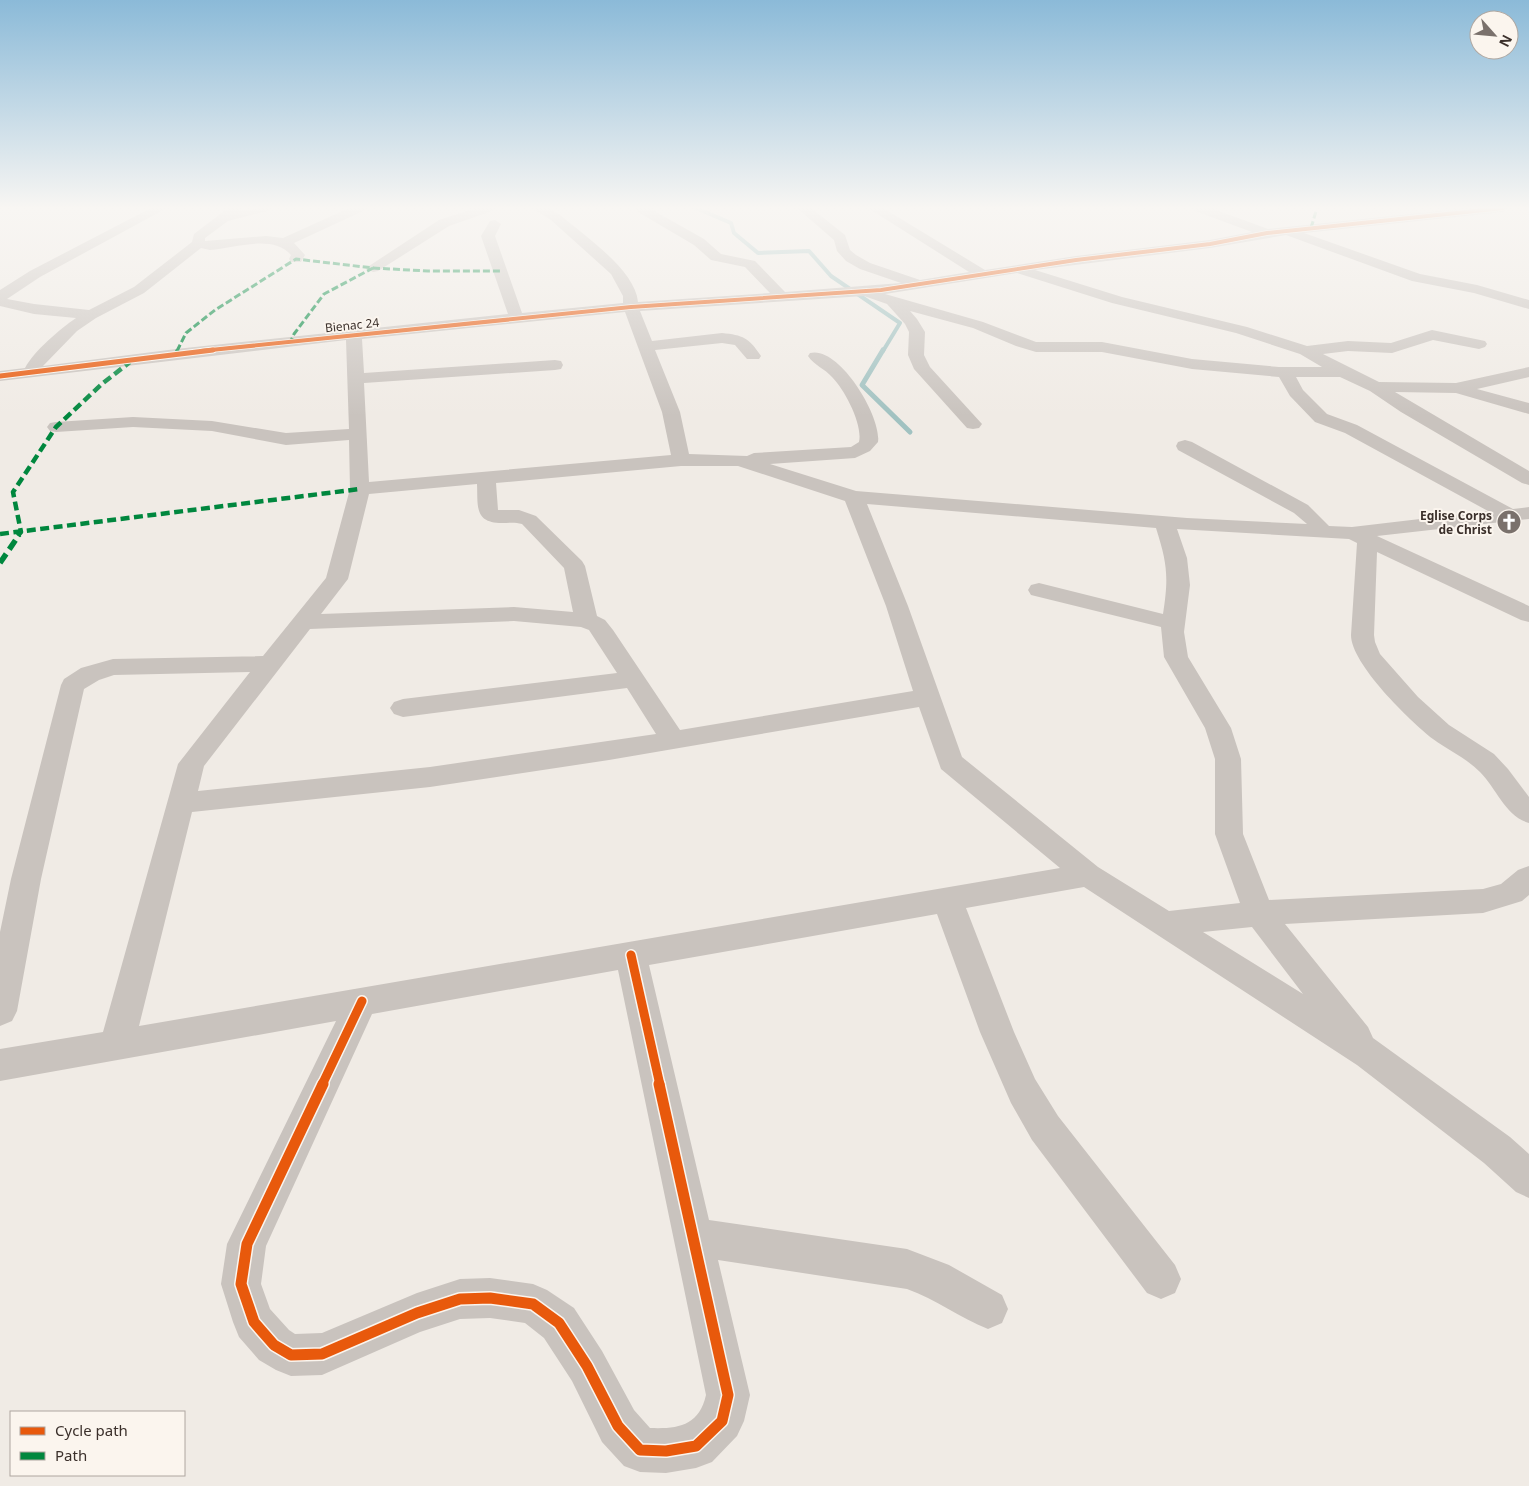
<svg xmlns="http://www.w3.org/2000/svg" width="1529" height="1486" font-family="'Noto Sans',sans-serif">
<rect width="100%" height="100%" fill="#f0ebe5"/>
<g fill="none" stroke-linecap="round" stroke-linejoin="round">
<path stroke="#a1c2c1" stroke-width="4" d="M 696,208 L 731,223 L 734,233 L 758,253 L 809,251 L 831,276 L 900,323 L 883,351"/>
<path stroke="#a1c2c1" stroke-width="5" d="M 883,350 L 862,385 L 910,432"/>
<g fill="#c9c3be" fill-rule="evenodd">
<path d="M 151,208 L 167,208 L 40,277 L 7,299 L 34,304 L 89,310 L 134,287 L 192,242 L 194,234 L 228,208 L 242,208 L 241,210 L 269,208 L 267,211 L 228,221 L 205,238 L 205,241 L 266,236 L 283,238 L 349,208 L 365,208 L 363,211 L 294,243 L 305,255 L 301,262 L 291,262 L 289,259 L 291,255 C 273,234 235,248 210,250 L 201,248 L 144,293 L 96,318 L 77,331 L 43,366 L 176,349 L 508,314 L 481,236 L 490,221 L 495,220 L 501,224 L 495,236 L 522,313 L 623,303 L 623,296 L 611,274 L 551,220 L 532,208 L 548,208 L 559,214 C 583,235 635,269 638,302 L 770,293 L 745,267 L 711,260 L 694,245 L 638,212 L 636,208 L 649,208 L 704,239 L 721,254 L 755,261 L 785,292 L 901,283 L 860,269 L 846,261 L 837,251 L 834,240 L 797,208 L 811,208 L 845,235 L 850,250 L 856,255 L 870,263 L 920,280 L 969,272 L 868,208 L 883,208 L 985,270 L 1076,256 L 1210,240 L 1252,232 L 1195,211 L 1193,208 L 1211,208 L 1268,229 L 1467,208 L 1509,208 L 1503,212 L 1304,233 L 1420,274 L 1477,285 L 1529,300 L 1529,309 L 1474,293 L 1412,281 L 1286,235 L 1210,248 L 1035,270 L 1122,297 L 1247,327 L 1307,346 L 1348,341 L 1391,343 L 1432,330 L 1485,341 L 1487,344 L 1485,347 L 1479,349 L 1433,340 L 1392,353 L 1348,351 L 1323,354 L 1379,382 L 1456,383 L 1529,367 L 1529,377 L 1477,389 L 1529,403 L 1529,414 L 1456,393 L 1395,392 L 1529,471 L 1529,485 L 1522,483 L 1401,412 L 1370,391 L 1340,377 L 1296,377 L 1303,390 L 1327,414 L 1357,425 L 1513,509 L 1529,507 L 1529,519 L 1377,536 L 1529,606 L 1529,622 L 1521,620 L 1377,552 L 1374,635 L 1375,642 L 1380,654 L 1418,697 L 1449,725 L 1494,754 L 1508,769 L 1529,797 L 1529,823 C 1505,816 1497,789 1480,772 C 1466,758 1448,750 1433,739 C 1410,721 1351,664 1351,635 L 1357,543 L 1349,539 L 1177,529 L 1187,558 L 1190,585 L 1184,632 L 1188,657 L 1231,728 L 1241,759 L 1243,834 L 1269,900 L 1483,889 L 1501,884 L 1518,870 L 1529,866 L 1529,895 L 1522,901 L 1483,913 L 1285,924 L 1368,1027 L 1373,1038 L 1510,1137 L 1529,1154 L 1529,1198 L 1516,1192 L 1484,1163 L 1357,1065 L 1084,887 L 966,908 L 1014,1032 L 1035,1079 L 1058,1116 L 1175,1265 L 1181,1279 L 1175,1293 L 1161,1299 L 1147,1293 L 1032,1140 L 1011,1103 L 980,1032 L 937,914 L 649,965 L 709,1220 L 907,1249 L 949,1265 L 1002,1295 L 1008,1309 L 1002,1323 L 988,1329 C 960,1318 936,1299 907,1289 L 718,1260 L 750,1395 L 744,1421 L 737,1436 L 712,1462 L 696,1468 L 666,1473 L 640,1472 L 624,1466 L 602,1442 L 572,1381 L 544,1338 L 525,1323 L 490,1318 L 460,1319 L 420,1332 L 322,1375 L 291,1376 L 276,1370 L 259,1360 L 239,1337 L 233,1322 L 221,1284 L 227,1244 L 336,1021 L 0,1081 L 0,1049 L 103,1032 L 178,764 L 250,672 L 114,675 L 99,680 L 84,689 L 41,879 L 17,1011 L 12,1021 L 0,1026 L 0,932 L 11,879 L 61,685 L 64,679 L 81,668 L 113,659 L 263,656 L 326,578 L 350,489 L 349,440 L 286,445 L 212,431 L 133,427 L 56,432 L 50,431 L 47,427 L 50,423 L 56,422 L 133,417 L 212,421 L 286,433 L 349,429 L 346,340 L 0,381 L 0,371 L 25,368 C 34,351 60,329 76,318 L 34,314 L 0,306 L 0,290 L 30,271 ZM 1017,273 L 1112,303 L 1236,333 L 1300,354 L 1322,367 L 1279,367 L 1192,359 L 1102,342 L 1036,342 L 983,322 L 885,294 ZM 864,296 L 887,304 L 905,324 L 909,332 L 908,355 L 914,369 L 967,428 L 973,429 L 979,428 L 982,424 L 930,367 L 924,355 L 925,332 L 917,319 L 910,311 L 973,328 L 1016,346 L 1036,352 L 1102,352 L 1192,369 L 1279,377 L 1290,396 L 1315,422 L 1345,433 L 1488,511 L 1352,527 L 1329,526 L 1308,505 L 1192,442 L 1185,440 L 1178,442 L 1176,446 L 1178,450 L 1294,513 L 1307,524 L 1187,518 L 856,491 L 770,464 L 855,458 L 870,451 L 878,442 C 882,417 839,345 810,353 L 808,356 C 814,365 825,369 832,377 C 845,390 863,425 859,442 L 851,447 L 754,453 L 747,456 L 689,454 L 680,412 L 655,350 L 722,343 L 735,345 L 747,359 L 759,359 L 761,356 C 749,338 743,335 722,333 L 652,341 L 640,311 ZM 625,312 L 662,412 L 671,455 L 369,482 L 364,383 L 555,370 L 561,369 L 563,365 L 561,361 L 555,360 L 364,373 L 362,339 ZM 681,466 L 738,466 L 845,501 L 886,606 L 913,691 L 680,730 L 613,630 L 605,620 L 597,616 L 585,566 L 582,561 L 536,516 L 519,510 L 498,510 L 496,483 ZM 477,484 C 478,506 474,523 502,523 C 509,523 515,522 522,524 L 564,568 L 573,612 L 514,607 L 321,614 L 348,579 L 369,494 ZM 867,504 L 1156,528 C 1167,563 1169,576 1163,614 L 1039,583 L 1031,585 L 1028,590 L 1031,595 L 1161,627 L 1164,657 L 1205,728 L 1215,759 L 1215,834 L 1240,903 L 1169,911 L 1098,867 L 962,757 L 908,606 ZM 514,621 L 581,627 L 589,630 L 617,673 L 403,699 L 394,702 L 390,708 L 394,714 L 403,717 L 627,688 L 656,734 L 430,767 L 198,791 L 204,766 L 310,629 ZM 919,707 L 941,769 L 1060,868 L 139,1026 L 192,812 L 430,787 L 609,760 ZM 1252,927 L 1303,994 L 1203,932 ZM 618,970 L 706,1395 C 699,1426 678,1429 650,1428 L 634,1410 L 602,1351 L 574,1308 L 547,1290 L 533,1284 L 490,1278 L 460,1279 L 417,1293 L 322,1333 L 295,1334 L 289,1330 L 270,1309 L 261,1284 L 266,1246 L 372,1014 Z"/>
<path d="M 476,208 L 494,208 L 492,211 L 449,226 L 378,271 L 373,272 L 366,268 L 439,220 Z"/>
</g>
<g stroke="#00873e" stroke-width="3" stroke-dasharray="7 3" stroke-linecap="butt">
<path d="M 1311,228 L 1317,208"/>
<path d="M 373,268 L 428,271 L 501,271"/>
<path d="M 177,351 L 186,333 L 215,310 L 296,259 L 373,268 L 324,294 L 294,334 L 290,343"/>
</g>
<g stroke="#00873e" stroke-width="4.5" stroke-dasharray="9 4.5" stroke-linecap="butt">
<path d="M 176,354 L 178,350"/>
<path d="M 0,534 L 360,489"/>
<path d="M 18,536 L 21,532 L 13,492 L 56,427 L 103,383 L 130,362"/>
</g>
<path stroke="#00873e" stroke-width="5.5" stroke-dasharray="11 5.5" stroke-linecap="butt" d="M 0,563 L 19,535"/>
<defs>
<path id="cycleway-far3" d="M 201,351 L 631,307 L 881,290 L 1076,260 L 1210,244 L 1267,233 L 1503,208"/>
<path id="cycleway-far2" d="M 0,376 L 213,350"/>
<g id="cycleway-far1">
<path d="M 631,955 L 660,1085"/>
<path d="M 322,1085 L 362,1001"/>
</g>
<path id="cycleway" d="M 323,1084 L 247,1244 L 241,1284 L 254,1322 L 274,1345 L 291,1355 L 322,1354 L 417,1313 L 460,1299 L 490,1298 L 533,1304 L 559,1323 L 587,1366 L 618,1426 L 640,1450 L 666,1451 L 696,1446 L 722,1421 L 728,1395 L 659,1084"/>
</defs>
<use href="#cycleway-far3" stroke="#fbf5ee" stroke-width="5.5"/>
<use href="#cycleway-far2" stroke="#fbf5ee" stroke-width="7"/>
<use href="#cycleway-far1" stroke="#fbf5ee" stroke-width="12"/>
<use href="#cycleway" stroke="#fbf5ee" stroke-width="14"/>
<use href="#cycleway-far3" stroke="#e8590c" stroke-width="4"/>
<use href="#cycleway-far2" stroke="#e8590c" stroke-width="5"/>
<use href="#cycleway-far1" stroke="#e8590c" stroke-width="9"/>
<use href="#cycleway" stroke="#e8590c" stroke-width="11"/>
</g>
<linearGradient id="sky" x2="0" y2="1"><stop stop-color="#8bbad8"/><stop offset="0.5" stop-color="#f8f6f3"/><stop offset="1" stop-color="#f8f6f3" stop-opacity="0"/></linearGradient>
<rect width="1529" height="416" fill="url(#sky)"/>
<defs>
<symbol id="church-disc" viewBox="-11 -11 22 22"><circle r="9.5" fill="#7a716c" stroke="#fbf5ee"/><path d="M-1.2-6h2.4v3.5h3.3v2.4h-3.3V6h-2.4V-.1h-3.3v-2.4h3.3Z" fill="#fff"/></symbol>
</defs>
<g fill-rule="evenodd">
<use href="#church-disc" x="1495" y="508" width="28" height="28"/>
</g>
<g text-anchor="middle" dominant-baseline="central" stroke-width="4" stroke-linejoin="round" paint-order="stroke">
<g font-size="12" fill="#3b302b" stroke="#fbf5ee">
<text transform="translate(352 325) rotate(-6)">Bienac 24</text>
</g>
<g font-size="12" font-weight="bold" fill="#3b302b" stroke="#fbf5ee" text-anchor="end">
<text x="1492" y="515">Eglise Corps<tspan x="1492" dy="14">de Christ</tspan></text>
</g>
</g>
<rect x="10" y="1411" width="175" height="65" fill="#fbf5ee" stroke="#aea6a0"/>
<rect x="20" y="1427" width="25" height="8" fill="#e8590c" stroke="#aea6a0"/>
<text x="55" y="1436" font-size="15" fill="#3b302b">Cycle path</text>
<rect x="20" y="1452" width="25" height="8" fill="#00873e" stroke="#aea6a0"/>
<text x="55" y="1461" font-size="15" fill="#3b302b">Path</text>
<g transform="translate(1494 35) rotate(117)"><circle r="24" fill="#fbf5ee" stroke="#aea6a0"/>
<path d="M0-4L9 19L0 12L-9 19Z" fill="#7a716c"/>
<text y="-8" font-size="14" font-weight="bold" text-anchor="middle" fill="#3b302b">N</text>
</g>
</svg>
